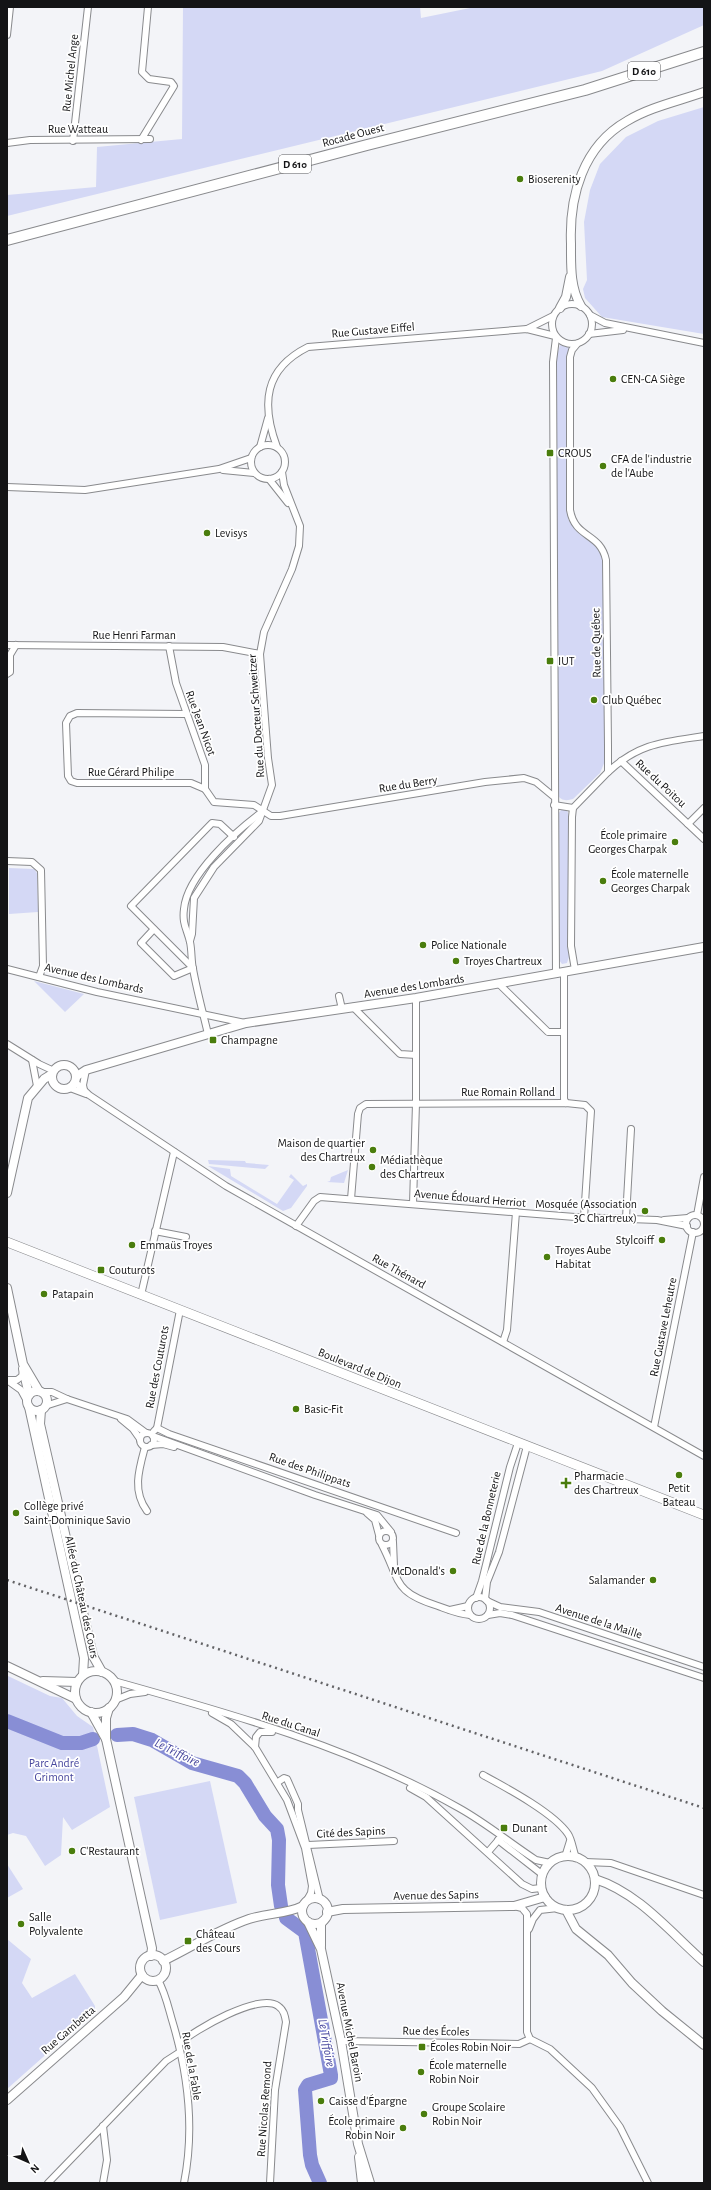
<svg xmlns="http://www.w3.org/2000/svg" width="711" height="2190" font-family="'Alegreya Sans',sans-serif">
<rect width="100%" height="100%" fill="#f3f4f8"/>
<g fill="#d4d8f5">
<path d="M 183,7 L 420,7 L 421,18 L 475,7 L 704,7 L 704,25 L 602,71 L 7,216 L 7,195 L 96,187 L 97,147 L 182,139 Z"/>
<path d="M 704,107 L 704,334 L 602,317 L 585,298 L 583,289 L 587,280 L 584,222 L 590,190 L 600,164 L 626,137 L 658,121 Z"/>
<path d="M 560,345 L 570,348 L 568,352 L 568,519 L 576,530 L 595,543 L 604,559 L 605,761 L 600,773 L 573,799 C 566,801 561,801 557,794 L 555,362 Z"/>
<path d="M 562,809 L 567,810 L 569,816 L 569,957 L 567,963 L 562,964 L 559,960 L 558,814 Z"/>
<path d="M 9,868 L 34,869 L 37,873 L 38,912 L 9,914 Z"/>
<path d="M 34,981 L 84,994 L 65,1012 Z"/>
<path d="M 208,1160 L 245,1161 L 246,1163 L 269,1165 L 265,1169 L 209,1164 Z"/>
<path d="M 208,1166 L 230,1169 L 231,1176 L 277,1204 L 294,1180 L 289,1177 L 291,1174 L 303,1186 L 307,1184 L 307,1186 L 291,1208 L 283,1211 Z"/>
<path d="M 348,1170 L 344,1183 L 327,1182 L 330,1181 L 331,1177 Z"/>
<path d="M 8,1676 L 50,1696 L 62,1698 L 77,1716 L 93,1727 L 110,1807 L 72,1830 L 63,1817 L 61,1855 L 45,1866 L 26,1836 L 13,1833 L 7,1835 Z"/>
<path d="M 210,1781 L 237,1903 L 160,1920 L 134,1797 Z"/>
<path d="M 7,1864 L 23,1889 L 7,1898 Z"/>
<path d="M 7,1939 L 31,1959 L 22,1983 L 32,1998 L 75,1974 L 95,2006 L 95,2011 L 7,2089 Z"/>
</g>
<g fill="none" stroke-linecap="round" stroke-linejoin="round">
<g stroke="#888ed5" stroke-width="14">
<path d="M 7,1721 L 62,1743 L 81,1743 L 93,1739"/>
<path d="M 117,1735 L 133,1734 L 152,1740 L 192,1763 L 238,1776 L 245,1783 L 265,1816 L 277,1829 L 279,1840 L 278,1885 L 281,1906"/>
<path d="M 286,1918 L 305,1932 L 331,2075 L 331,2078 L 308,2085 L 305,2090 L 310,2155 L 312,2165 L 320,2183"/>
</g>
<defs>
<g id="minor">
<path d="M 7,35 L 10,7"/>
<path d="M 141,140 L 174,86 L 171,82 L 149,79 L 142,72 L 148,7"/>
<path d="M 73,141 L 88,7"/>
<path d="M 7,143 L 30,140 L 150,139"/>
<circle cx="572" cy="324" r="20"/>
<path d="M 590,315 L 605,323 L 704,343"/>
<path d="M 527,329 L 553,316"/>
<path d="M 589,334 L 623,330"/>
<circle cx="268" cy="462" r="17"/>
<path d="M 260,447 L 268,418"/>
<path d="M 277,447 C 261,404 264,369 308,347 L 527,329 L 555,336"/>
<path d="M 223,470 L 254,473"/>
<path d="M 269,479 L 288,503"/>
<path d="M 7,487 L 85,490 L 219,469 L 251,458"/>
<path d="M 7,645 L 223,647 L 260,654"/>
<path d="M 169,646 L 176,683 L 205,765 L 205,789 L 214,802 L 254,805 L 271,816 L 280,816 L 485,782 L 524,778 L 536,782 L 553,796"/>
<path d="M 7,674 L 10,672 L 10,655 L 16,645"/>
<path d="M 185,714 L 77,713 L 70,716 L 66,723 L 68,776 L 71,781 L 77,783 L 191,783 L 205,789"/>
<path d="M 621,761 L 704,839"/>
<path d="M 608,772 C 639,743 664,742 704,736"/>
<path d="M 554,805 L 573,808"/>
<path d="M 688,824 L 704,808"/>
<path d="M 7,861 L 32,862 L 41,870 L 43,966 L 39,977"/>
<path d="M 154,929 L 141,943 L 174,976 L 193,968 L 131,906 L 212,823 L 220,824 L 234,837"/>
<path d="M 190,941 L 192,934 L 194,898 L 214,867 L 259,821 L 272,785 L 268,758 L 260,654 L 264,632 L 292,569 L 299,546 L 300,526 L 284,485 L 282,472"/>
<path d="M 7,969 L 97,992 L 245,1023"/>
<path d="M 575,970 L 571,946 L 572,817 L 573,808 L 608,772 L 608,746 L 606,560 C 600,532 575,539 570,510 L 570,357 L 572,350 L 577,344"/>
<path d="M 564,972 L 564,1099 L 566,1103"/>
<path d="M 556,974 L 553,362 L 556,338"/>
<path d="M 499,984 L 548,1032 L 563,1032"/>
<path d="M 339,996 L 342,1009"/>
<path d="M 353,1007 L 400,1054 L 416,1055"/>
<path d="M 208,1034 C 203,1013 197,991 193,969 C 191,960 192,951 190,942 C 187,929 182,924 184,909 C 187,875 235,832 262,812"/>
<path d="M 7,1044 L 39,1064 L 54,1071"/>
<path d="M 32,1060 L 37,1086"/>
<path d="M 75,1082 L 89,1095 L 226,1186 L 704,1456"/>
<path d="M 70,1088 L 86,1094"/>
<path d="M 84,1090 L 83,1085 L 86,1070"/>
<path d="M 351,1199 L 358,1114 L 360,1108 L 366,1104 L 566,1103 L 585,1105 L 591,1111 L 584,1218"/>
<path d="M 413,1204 L 416,1103 L 416,998"/>
<path d="M 697,1215 L 704,1177"/>
<circle cx="695" cy="1224" r="9"/>
<path d="M 626,1218 L 631,1129"/>
<path d="M 664,1220 L 688,1218"/>
<path d="M 296,1226 L 314,1201 L 320,1197 L 575,1217 L 657,1220 L 687,1226"/>
<path d="M 155,1231 L 186,1237"/>
<path d="M 141,1295 L 174,1152"/>
<path d="M 503,1342 L 507,1330 L 516,1212"/>
<path d="M 7,1380 L 21,1390 L 27,1401"/>
<path d="M 7,1380 L 17,1380 L 22,1376 L 23,1371"/>
<path d="M 41,1392 L 52,1392 L 67,1399 L 127,1419 L 146,1433"/>
<path d="M 45,1406 L 67,1399"/>
<path d="M 121,1419 L 133,1429 L 140,1439"/>
<path d="M 654,1427 L 693,1232"/>
<path d="M 157,1428 L 169,1434 L 456,1533"/>
<path d="M 154,1431 L 157,1428 L 180,1310"/>
<circle cx="147" cy="1440" r="7"/>
<path d="M 153,1436 L 315,1495 L 377,1515 L 391,1532"/>
<path d="M 151,1445 L 163,1444 L 174,1447"/>
<path d="M 145,1447 C 139,1469 132,1491 147,1511"/>
<path d="M 367,1513 L 375,1520 L 379,1535"/>
<circle cx="386" cy="1538" r="7"/>
<path d="M 393,1542 L 394,1566"/>
<path d="M 382,1545 C 401,1582 393,1592 438,1606 C 449,1610 458,1614 470,1615"/>
<circle cx="479" cy="1608" r="11"/>
<path d="M 476,1598 L 482,1581 L 510,1467 L 518,1443"/>
<path d="M 485,1599 L 487,1582 L 499,1552 L 527,1446"/>
<path d="M 487,1601 L 500,1607 L 539,1612 L 704,1667"/>
<path d="M 450,1610 L 468,1606"/>
<path d="M 488,1615 L 500,1613 L 512,1615 L 704,1678"/>
<path d="M 114,1681 C 229,1713 354,1748 459,1808 C 486,1823 510,1843 536,1860 L 550,1863"/>
<path d="M 115,1700 L 130,1694 L 145,1692"/>
<path d="M 212,1713 L 231,1724 L 255,1747 L 287,1800 L 305,1848 L 312,1886 L 311,1893 L 306,1902"/>
<path d="M 255,1747 L 256,1737 L 260,1732 L 272,1732"/>
<path d="M 483,1775 C 505,1787 554,1813 568,1834 C 572,1840 573,1850 576,1858"/>
<path d="M 278,1782 L 284,1778 L 287,1779 L 298,1804 L 298,1810 L 320,1900"/>
<path d="M 410,1788 L 426,1797 L 522,1884 L 532,1889 L 541,1888"/>
<path d="M 498,1840 L 543,1875"/>
<path d="M 308,1845 L 394,1841"/>
<path d="M 488,1852 L 501,1837"/>
<path d="M 565,1857 L 570,1841"/>
<path d="M 585,1862 L 611,1863 L 704,1895"/>
<path d="M 514,1906 L 522,1908 L 527,1914 L 527,2032 L 530,2039 L 550,2049 L 592,2088 L 620,2127 L 648,2183"/>
<path d="M 529,1929 L 533,1919 L 540,1910 L 558,1908"/>
<path d="M 158,1980 C 165,1992 168,2006 172,2020 C 188,2073 195,2128 184,2183"/>
<path d="M 341,2041 L 519,2044 L 530,2039"/>
<path d="M 179,2044 C 194,2030 260,1992 278,2006 C 284,2010 285,2016 286,2022 L 275,2090 L 270,2183"/>
<path d="M 103,2126 L 107,2160 L 103,2183"/>
<path d="M 48,2183 L 166,2061 L 180,2052"/>
</g>
<g id="tertiary">
<path d="M 581,306 C 570,288 571,265 571,244 C 569,196 583,146 627,121 C 650,107 679,101 704,92"/>
<path d="M 560,308 L 566,297 L 570,277"/>
<circle cx="64" cy="1077" r="12"/>
<path d="M 77,1076 L 86,1070 L 246,1023 L 416,998 L 704,947"/>
<path d="M 7,1193 L 28,1098 L 44,1079 L 52,1074"/>
<path d="M 7,1288 L 23,1364 L 39,1391"/>
<path d="M 23,1369 L 29,1395"/>
<circle cx="37" cy="1401" r="10"/>
<path d="M 29,1407 L 84,1658 L 83,1675"/>
<path d="M 41,1410 L 40,1424 L 93,1656 L 102,1672"/>
<path d="M 7,1666 L 76,1699"/>
<circle cx="96" cy="1692" r="21"/>
<path d="M 43,1681 L 77,1682"/>
<path d="M 109,1708 L 106,1718 L 106,1739 L 152,1948 L 151,1956"/>
<path d="M 91,1712 L 106,1739"/>
<circle cx="568" cy="1883" r="27"/>
<path d="M 595,1879 C 639,1893 670,1932 704,1962"/>
<circle cx="315" cy="1911" r="13"/>
<path d="M 566,1910 L 576,1929 L 608,1955 L 632,1983 L 662,2011 L 704,2045"/>
<path d="M 327,1912 L 343,1909 L 514,1906 L 545,1897"/>
<path d="M 308,1922 L 321,1949 L 341,2041 L 358,2144 L 370,2183"/>
<path d="M 321,1946 L 321,1924 L 323,1921"/>
<circle cx="153" cy="1968" r="13"/>
<path d="M 163,1961 C 192,1947 219,1929 249,1919 C 267,1913 287,1914 303,1906"/>
<path d="M 7,2100 L 124,1997 L 142,1975"/>
<path d="M 359,2157 L 362,2183"/>
</g>
<path id="secondary" d="M 7,1242 L 704,1515"/>
<path id="primary" d="M 7,240 L 367,145 L 585,90 L 704,52"/>
</defs>
<use href="#minor" stroke="#898a8d" stroke-width="8"/>
<use href="#tertiary" stroke="#898a8d" stroke-width="10"/>
<use href="#secondary" stroke="#898a8d" stroke-width="10"/>
<use href="#primary" stroke="#898a8d" stroke-width="12"/>
<use href="#minor" stroke="#fff" stroke-width="6"/>
<use href="#tertiary" stroke="#fff" stroke-width="8"/>
<use href="#secondary" stroke="#fff" stroke-width="9"/>
<use href="#primary" stroke="#fff" stroke-width="10"/>
<path stroke="#636366" stroke-width="2.5" stroke-dasharray="2 4" stroke-linecap="butt" d="M 7,1580 L 704,1808"/>
</g>
<g fill="#4a7d0d" stroke="#fff" stroke-width="1.5">
<circle cx="520" cy="179" r="4"/>
<circle cx="613" cy="379" r="4"/>
<rect x="546" y="449" width="8" height="8" rx="2"/>
<circle cx="603" cy="466" r="4"/>
<circle cx="207" cy="533" r="4"/>
<rect x="546" y="657" width="8" height="8" rx="2"/>
<circle cx="594" cy="700" r="4"/>
<circle cx="675" cy="842" r="4"/>
<circle cx="603" cy="881" r="4"/>
<circle cx="423" cy="945" r="4"/>
<circle cx="456" cy="961" r="4"/>
<rect x="209" y="1036" width="8" height="8" rx="2"/>
<circle cx="373" cy="1150" r="4"/>
<circle cx="372" cy="1167" r="4"/>
<circle cx="645" cy="1211" r="4"/>
<circle cx="662" cy="1240" r="4"/>
<circle cx="132" cy="1245" r="4"/>
<circle cx="547" cy="1257" r="4"/>
<rect x="97" y="1266" width="8" height="8" rx="2"/>
<circle cx="44" cy="1294" r="4"/>
<circle cx="296" cy="1409" r="4"/>
<circle cx="679" cy="1475" r="4"/>
<path d="M564 1477h4v4h4v4h-4v4h-4v-4h-4v-4h4z"/>
<circle cx="16" cy="1513" r="4"/>
<circle cx="453" cy="1571" r="4"/>
<circle cx="653" cy="1580" r="4"/>
<rect x="500" y="1824" width="8" height="8" rx="2"/>
<circle cx="72" cy="1851" r="4"/>
<circle cx="21" cy="1924" r="4"/>
<rect x="184" y="1937" width="8" height="8" rx="2"/>
<rect x="418" y="2043" width="8" height="8" rx="2"/>
<circle cx="421" cy="2072" r="4"/>
<circle cx="321" cy="2101" r="4"/>
<circle cx="424" cy="2114" r="4"/>
<circle cx="403" cy="2128" r="4"/>
</g>
<g text-anchor="middle" dominant-baseline="central" stroke-width="3.5" stroke-linejoin="round" paint-order="stroke">
<g fill="#fff" stroke="#5a5a5c" stroke-width="1">
<rect x="628" y="62" width="32" height="18" rx="3"/>
<rect x="279" y="155" width="32" height="18" rx="3"/>
</g>
<g font-size="11" font-weight="bold" fill="#141416">
<text x="644" y="71">D 610</text>
<text x="295" y="164">D 610</text>
</g>
<g font-size="12" fill="#141416" stroke="#fff">
<text transform="translate(70 73) rotate(-84)">Rue Michel Ange</text>
<text x="78" y="129">Rue Watteau</text>
<text transform="translate(353 135) rotate(-15)">Rocade Ouest</text>
<text transform="translate(373 330) rotate(-5)">Rue Gustave Eiffel</text>
<text x="134" y="635">Rue Henri Farman</text>
<text transform="translate(596 643) rotate(-91)">Rue de Québec</text>
<text transform="translate(256 716) rotate(-94)">Rue du Docteur Schweitzer</text>
<text transform="translate(201 723) rotate(70)">Rue Jean Nicot</text>
<text x="131" y="772">Rue Gérard Philipe</text>
<text transform="translate(661 783) rotate(43)">Rue du Poitou</text>
<text transform="translate(408 784) rotate(-9)">Rue du Berry</text>
<text transform="translate(94 978) rotate(13)">Avenue des Lombards</text>
<text transform="translate(414 986) rotate(-9)">Avenue des Lombards</text>
<text x="508" y="1092">Rue Romain Rolland</text>
<text transform="translate(470 1198) rotate(5)">Avenue Édouard Herriot</text>
<text transform="translate(399 1271) rotate(29)">Rue Thénard</text>
<text transform="translate(663 1327) rotate(-79)">Rue Gustave Leheutre</text>
<text transform="translate(157 1367) rotate(-79)">Rue des Couturots</text>
<text transform="translate(360 1368) rotate(22)">Boulevard de Dijon</text>
<text transform="translate(310 1470) rotate(19)">Rue des Philippats</text>
<text transform="translate(486 1518) rotate(-77)">Rue de la Bonneterie</text>
<text transform="translate(82 1597) rotate(78)">Allée du Château des Cours</text>
<text transform="translate(599 1621) rotate(18)">Avenue de la Maille</text>
<text transform="translate(291 1724) rotate(18)">Rue du Canal</text>
<text transform="translate(351 1832) rotate(-3)">Cité des Sapins</text>
<text transform="translate(436 1895) rotate(-1)">Avenue des Sapins</text>
<text transform="translate(68 2030) rotate(-41)">Rue Gambetta</text>
<text transform="translate(436 2031) rotate(1)">Rue des Écoles</text>
<text transform="translate(350 2032) rotate(79)">Avenue Michel Baroin</text>
<text transform="translate(192 2066) rotate(80)">Rue de la Fable</text>
<text transform="translate(264 2109) rotate(-86)">Rue Nicolas Remond</text>
</g>
<g font-size="12" fill="#141416" stroke="#fff" text-anchor="start">
<text x="528" y="179">Bioserenity</text>
<text x="621" y="379">CEN-CA Siège</text>
<text x="558" y="453">CROUS</text>
<text x="611" y="459">CFA de l'industrie<tspan x="611" dy="14">de l'Aube</tspan></text>
<text x="215" y="533">Levisys</text>
<text x="558" y="661">IUT</text>
<text x="602" y="700">Club Québec</text>
<text x="667" y="835" text-anchor="end">École primaire<tspan x="667" dy="14">Georges Charpak</tspan></text>
<text x="611" y="874">École maternelle<tspan x="611" dy="14">Georges Charpak</tspan></text>
<text x="431" y="945">Police Nationale</text>
<text x="464" y="961">Troyes Chartreux</text>
<text x="221" y="1040">Champagne</text>
<text x="365" y="1143" text-anchor="end">Maison de quartier<tspan x="365" dy="14">des Chartreux</tspan></text>
<text x="380" y="1160">Médiathèque<tspan x="380" dy="14">des Chartreux</tspan></text>
<text x="637" y="1204" text-anchor="end">Mosquée (Association<tspan x="637" dy="14">3C Chartreux)</tspan></text>
<text x="654" y="1240" text-anchor="end">Stylcoiff</text>
<text x="140" y="1245">Emmaüs Troyes</text>
<text x="555" y="1250">Troyes Aube<tspan x="555" dy="14">Habitat</tspan></text>
<text x="109" y="1270">Couturots</text>
<text x="52" y="1294">Patapain</text>
<text x="304" y="1409">Basic-Fit</text>
<text x="574" y="1476">Pharmacie<tspan x="574" dy="14">des Chartreux</tspan></text>
<text x="679" y="1488" text-anchor="middle">Petit<tspan x="679" dy="14">Bateau</tspan></text>
<text x="24" y="1506">Collège privé<tspan x="24" dy="14">Saint-Dominique Savio</tspan></text>
<text x="445" y="1571" text-anchor="end">McDonald's</text>
<text x="645" y="1580" text-anchor="end">Salamander</text>
<text x="512" y="1828">Dunant</text>
<text x="80" y="1851">C'Restaurant</text>
<text x="29" y="1917">Salle<tspan x="29" dy="14">Polyvalente</tspan></text>
<text x="196" y="1934">Château<tspan x="196" dy="14">des Cours</tspan></text>
<text x="430" y="2047">Écoles Robin Noir</text>
<text x="429" y="2065">École maternelle<tspan x="429" dy="14">Robin Noir</tspan></text>
<text x="329" y="2101">Caisse d'Épargne</text>
<text x="432" y="2107">Groupe Scolaire<tspan x="432" dy="14">Robin Noir</tspan></text>
<text x="395" y="2121" text-anchor="end">École primaire<tspan x="395" dy="14">Robin Noir</tspan></text>
</g>
<g font-size="12" fill="#49489e" stroke="#fff">
<text x="54" y="1763">Parc André<tspan x="54" dy="14">Grimont</tspan></text>
</g>
<g font-size="13" font-style="italic" fill="#48479d" stroke="#fff">
<text transform="translate(177 1753) rotate(26)">Le Triffoire</text>
<text transform="translate(326 2043) rotate(80)">Le Triffoire</text>
</g>
</g>
<rect width="711" height="2190" fill="none" stroke="#141416" stroke-width="16"/>
<g transform="translate(28 2162) rotate(135)" stroke="#ffffff" stroke-width="3" paint-order="stroke">
<path d="M0-3L7 15L0 10L-7 15Z" fill="#141416"/>
<text y="-6" font-size="11" font-weight="bold" text-anchor="middle" fill="#141416">N</text>
</g>
</svg>
